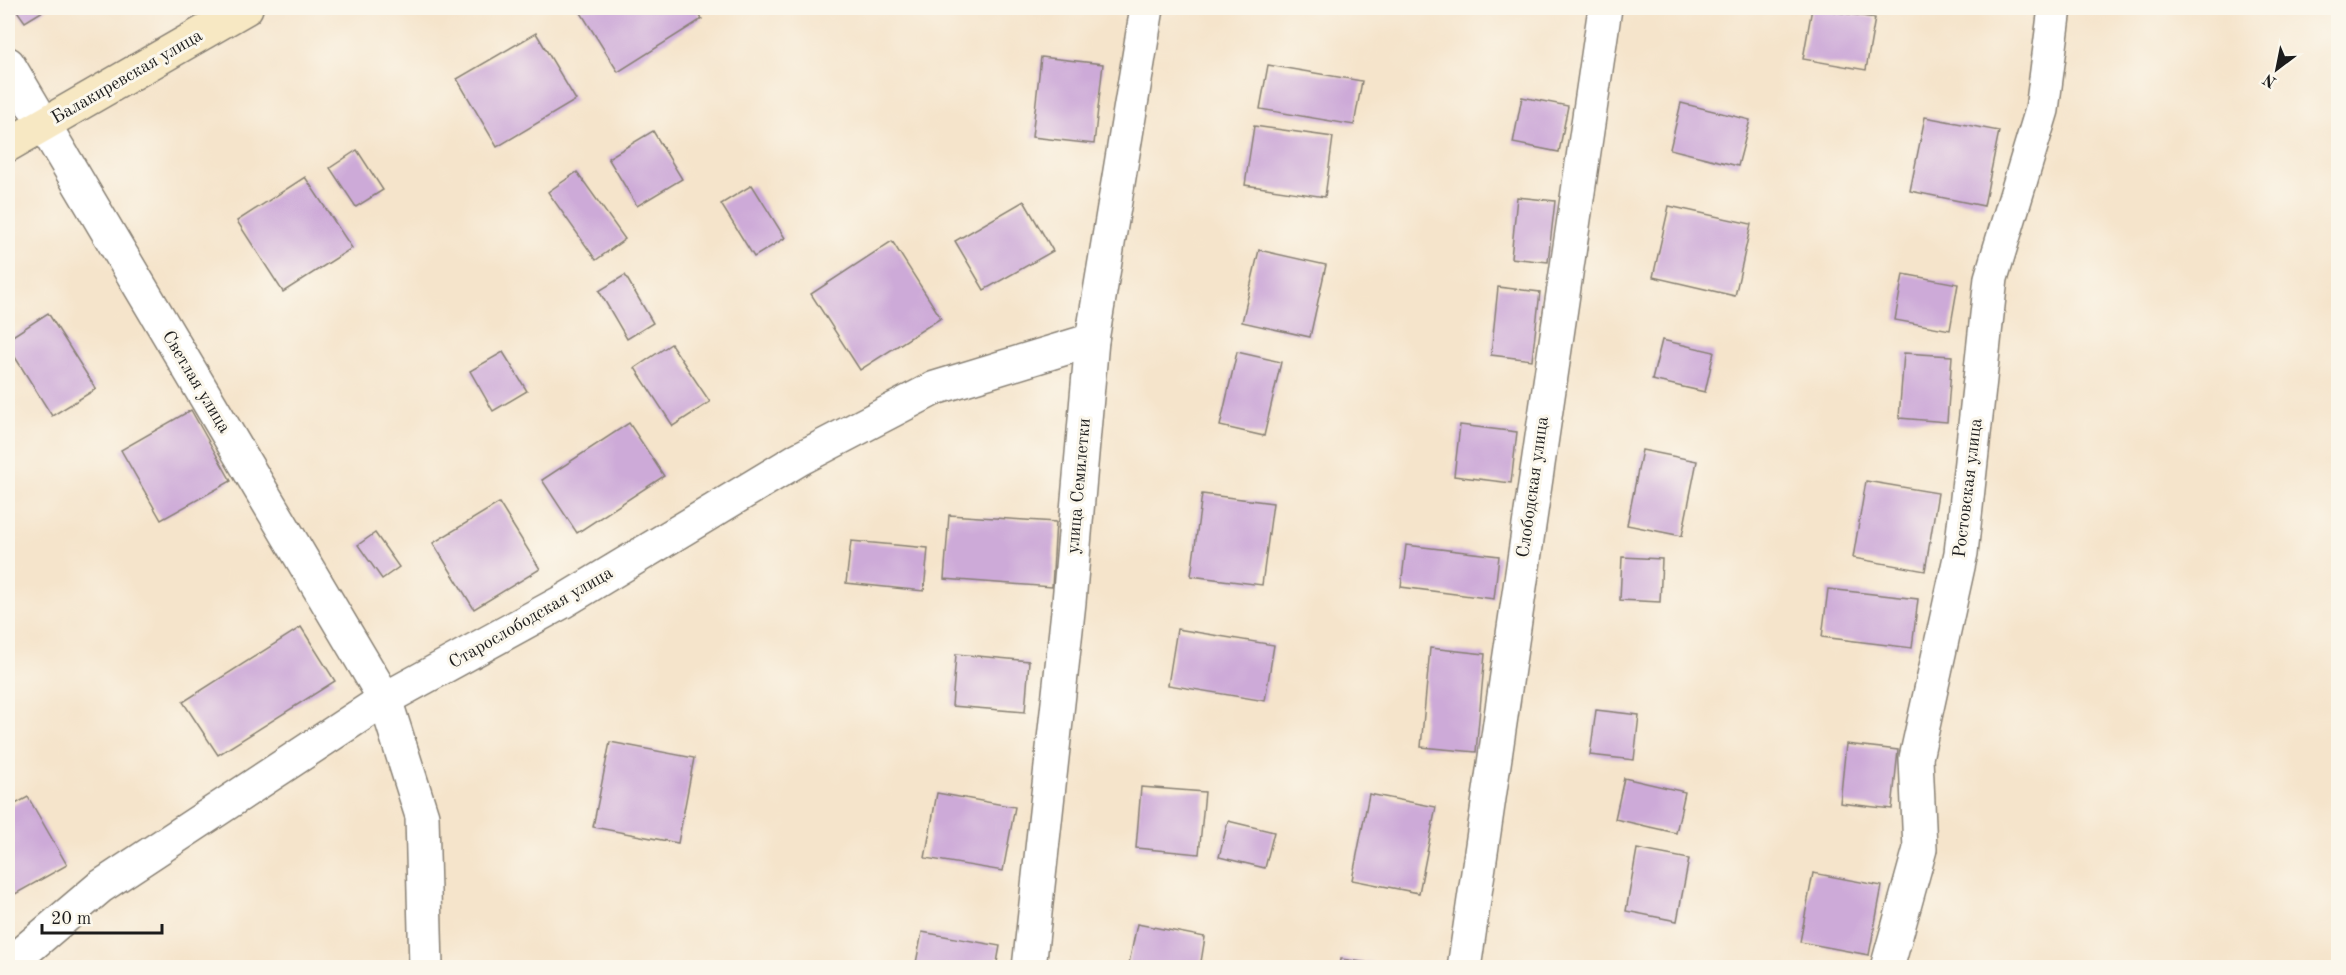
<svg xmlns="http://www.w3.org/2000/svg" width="2346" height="975" font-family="'Old Standard TT',serif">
<rect width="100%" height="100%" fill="#fbf7ec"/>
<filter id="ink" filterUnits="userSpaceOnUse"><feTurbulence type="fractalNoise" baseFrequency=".0167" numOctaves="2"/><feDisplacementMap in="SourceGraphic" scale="12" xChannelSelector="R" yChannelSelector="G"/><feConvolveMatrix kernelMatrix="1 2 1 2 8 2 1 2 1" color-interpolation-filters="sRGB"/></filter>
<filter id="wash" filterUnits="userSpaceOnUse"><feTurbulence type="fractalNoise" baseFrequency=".008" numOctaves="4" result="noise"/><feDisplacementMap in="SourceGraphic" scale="24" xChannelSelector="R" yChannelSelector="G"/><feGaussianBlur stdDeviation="1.35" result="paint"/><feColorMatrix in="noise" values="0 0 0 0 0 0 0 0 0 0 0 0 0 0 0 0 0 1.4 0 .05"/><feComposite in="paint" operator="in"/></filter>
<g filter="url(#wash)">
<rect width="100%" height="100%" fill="#f5e4cb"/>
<g id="blocks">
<g fill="#cdaad8">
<path d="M 15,8 L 48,8 L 25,22 Z"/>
<path d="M 578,8 L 695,8 L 702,19 L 618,72 Z"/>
<path d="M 1812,8 L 1875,18 L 1866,70 L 1803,59 Z"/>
<path d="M 536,33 L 576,100 L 497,147 L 457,79 Z"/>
<path d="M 1041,57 L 1103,64 L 1094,144 L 1032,137 Z"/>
<path d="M 1268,65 L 1362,81 L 1354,125 L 1260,109 Z"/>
<path d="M 1522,97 L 1568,106 L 1559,152 L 1513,143 Z"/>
<path d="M 1681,103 L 1750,120 L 1738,166 L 1670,149 Z"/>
<path d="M 1925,117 L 1999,131 L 1984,206 L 1910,191 Z"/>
<path d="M 1254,126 L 1333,137 L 1325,197 L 1245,185 Z"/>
<path d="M 653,131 L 682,179 L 637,206 L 608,158 Z"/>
<path d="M 357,150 L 383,190 L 356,207 L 330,168 Z"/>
<path d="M 577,172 L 625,239 L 596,260 L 548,192 Z"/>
<path d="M 305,177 L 352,248 L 283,292 L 237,221 Z"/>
<path d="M 752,185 L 785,238 L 754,257 L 721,204 Z"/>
<path d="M 1517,197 L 1555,201 L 1548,262 L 1511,258 Z"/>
<path d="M 1024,201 L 1053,251 L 984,290 L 955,241 Z"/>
<path d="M 1669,206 L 1751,224 L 1735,296 L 1653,277 Z"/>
<path d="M 892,241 L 941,318 L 860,370 L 811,294 Z"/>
<path d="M 1259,250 L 1326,265 L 1310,337 L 1242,322 Z"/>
<path d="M 1903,274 L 1958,284 L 1950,330 L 1895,320 Z"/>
<path d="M 625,275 L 653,323 L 627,339 L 599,291 Z"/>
<path d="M 1498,287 L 1540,292 L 1532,360 L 1491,355 Z"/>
<path d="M 48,313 L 96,389 L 52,416 L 8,346 L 8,339 Z"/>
<path d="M 1662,340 L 1714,352 L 1705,392 L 1652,380 Z"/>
<path d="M 671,344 L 710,402 L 673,426 L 635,368 Z"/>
<path d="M 503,352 L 527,391 L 493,411 L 470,371 Z"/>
<path d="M 1237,352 L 1281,362 L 1264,436 L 1220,426 Z"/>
<path d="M 1904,353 L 1952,356 L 1947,422 L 1899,418 Z"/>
<path d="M 191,410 L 231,481 L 161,520 L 121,450 Z"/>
<path d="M 629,423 L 664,476 L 577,533 L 542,480 Z"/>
<path d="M 1460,425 L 1517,432 L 1511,483 L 1454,476 Z"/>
<path d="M 1642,450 L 1697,461 L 1682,536 L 1627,525 Z"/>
<path d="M 1866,481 L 1938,493 L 1925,571 L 1853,558 Z"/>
<path d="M 1202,494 L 1273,503 L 1262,585 L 1191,576 Z"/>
<path d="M 499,503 L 540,569 L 474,609 L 433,543 Z"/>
<path d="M 949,515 L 1056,522 L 1052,587 L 944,579 Z"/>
<path d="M 375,533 L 399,567 L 382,579 L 358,545 Z"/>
<path d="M 851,541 L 928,548 L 924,591 L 846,583 Z"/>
<path d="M 1406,545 L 1499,556 L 1494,599 L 1401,587 Z"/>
<path d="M 1622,557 L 1662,559 L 1660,602 L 1620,600 Z"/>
<path d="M 1828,589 L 1918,599 L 1912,648 L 1822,637 Z"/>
<path d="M 301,627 L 335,681 L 218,755 L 183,702 Z"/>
<path d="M 1177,629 L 1274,645 L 1265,701 L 1168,685 Z"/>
<path d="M 1430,648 L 1485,654 L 1476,752 L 1421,747 Z"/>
<path d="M 956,654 L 1029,661 L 1025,712 L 952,706 Z"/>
<path d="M 1596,710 L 1639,715 L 1634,760 L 1590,755 Z"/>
<path d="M 610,742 L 694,758 L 678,843 L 593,827 Z"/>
<path d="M 1846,744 L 1898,750 L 1892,809 L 1840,803 Z"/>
<path d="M 1624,778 L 1685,792 L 1676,833 L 1615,819 Z"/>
<path d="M 1141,787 L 1205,792 L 1199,854 L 1136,848 Z"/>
<path d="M 937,793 L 1015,807 L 1003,871 L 925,858 Z"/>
<path d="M 1369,794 L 1436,807 L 1419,893 L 1352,880 Z"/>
<path d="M 28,797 L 67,865 L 8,898 L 8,808 Z"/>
<path d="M 1228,821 L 1274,832 L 1265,868 L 1219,857 Z"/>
<path d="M 1637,849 L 1689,859 L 1677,921 L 1626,911 Z"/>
<path d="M 1813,873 L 1882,886 L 1869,955 L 1800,942 Z"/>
<path d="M 1137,924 L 1205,937 L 1200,968 L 1128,968 Z"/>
<path d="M 922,932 L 1000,946 L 996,968 L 915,968 Z"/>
<path d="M 1341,959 L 1390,966 L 1390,968 L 1340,968 Z"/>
</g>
</g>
</g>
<g filter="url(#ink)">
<use href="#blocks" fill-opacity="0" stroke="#888074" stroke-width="1.5"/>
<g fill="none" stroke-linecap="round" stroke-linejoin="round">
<defs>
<g id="street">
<path d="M 8,64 L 385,699 L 422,816 L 426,968"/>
<path d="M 8,965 L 100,887 L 385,699 L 562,602 L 799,459 L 935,388 L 1092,340"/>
<path d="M 1029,968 L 1069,602 L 1092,340 L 1147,8"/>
<path d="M 1464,968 L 1605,8"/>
<path d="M 1887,968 L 1920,849 L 1916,758 L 1961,553 L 1991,278 L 2042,110 L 2055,8"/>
</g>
<path id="secondary" d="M 8,145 L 246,8"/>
</defs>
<use href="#street" stroke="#888074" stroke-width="36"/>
<use href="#secondary" stroke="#888074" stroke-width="36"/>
<use href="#street" stroke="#fff" stroke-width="33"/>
<use href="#secondary" stroke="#f7e8c3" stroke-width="33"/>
</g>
</g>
<g text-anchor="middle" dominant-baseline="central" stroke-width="6" stroke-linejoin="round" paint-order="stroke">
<g font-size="18" fill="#1c1c1c" stroke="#fbf7ec">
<text transform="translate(127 77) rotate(-30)">Балакиревская улица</text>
<text transform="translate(196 382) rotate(59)">Светлая улица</text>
<text transform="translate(1079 486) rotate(-85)">улица Семилетки</text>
<text transform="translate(1533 487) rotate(-82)">Слободская улица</text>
<text transform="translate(1968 488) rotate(-83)">Ростовская улица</text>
<text transform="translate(531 618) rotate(-30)">Старослободская улица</text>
</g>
</g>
<rect width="2346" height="975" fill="none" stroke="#fbf7ec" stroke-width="30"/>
<g transform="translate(2277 69) rotate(212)" stroke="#fbf7ec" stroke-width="4.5" paint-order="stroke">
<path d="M0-4.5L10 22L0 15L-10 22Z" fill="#1c1c1c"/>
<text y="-9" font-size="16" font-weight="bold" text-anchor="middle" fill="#1c1c1c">N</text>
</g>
<path d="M42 924v9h120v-9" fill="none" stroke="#1c1c1c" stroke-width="3"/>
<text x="51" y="924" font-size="18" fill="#1c1c1c" stroke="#fbf7ec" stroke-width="4.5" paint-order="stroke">20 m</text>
</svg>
